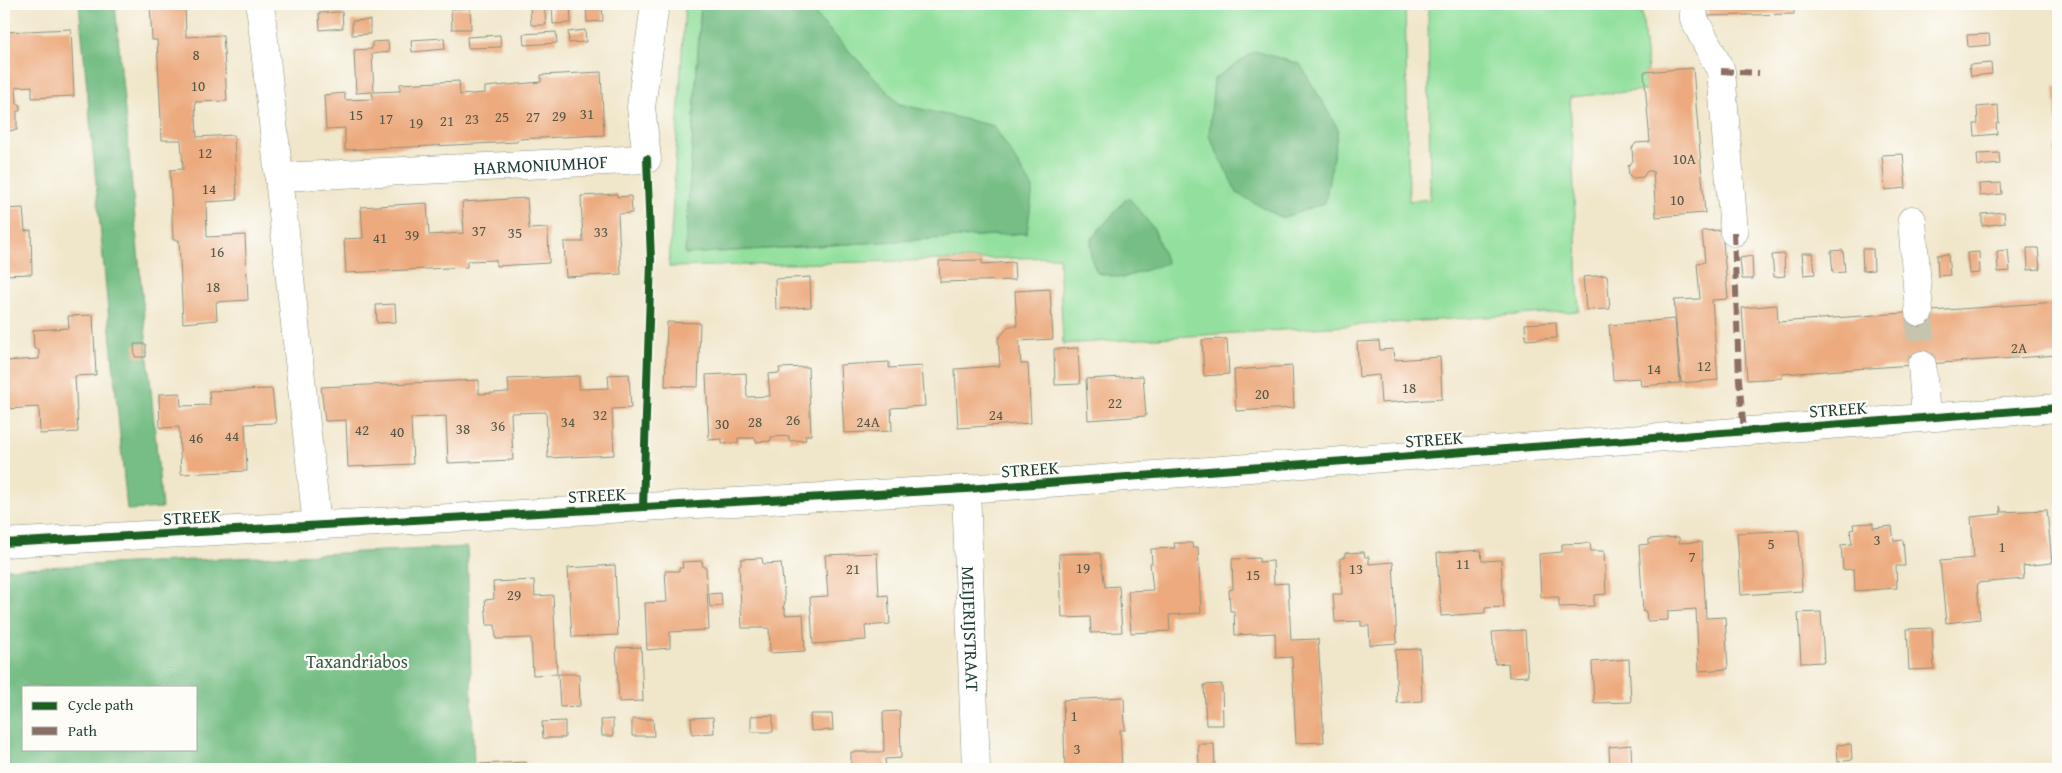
<svg xmlns="http://www.w3.org/2000/svg" width="2062" height="773" font-family="'Gentium Book Plus',serif">
<rect width="100%" height="100%" fill="#fdfcf7"/>
<filter id="ink" filterUnits="userSpaceOnUse"><feTurbulence type="fractalNoise" baseFrequency=".02" numOctaves="2"/><feDisplacementMap in="SourceGraphic" scale="10" xChannelSelector="R" yChannelSelector="G"/><feConvolveMatrix kernelMatrix="1 2 1 2 8 2 1 2 1" color-interpolation-filters="sRGB"/></filter>
<filter id="wash" filterUnits="userSpaceOnUse"><feTurbulence type="fractalNoise" baseFrequency=".0096" numOctaves="4" result="noise"/><feDisplacementMap in="SourceGraphic" scale="20" xChannelSelector="R" yChannelSelector="G"/><feGaussianBlur stdDeviation="1.12" result="paint"/><feColorMatrix in="noise" values="0 0 0 0 0 0 0 0 0 0 0 0 0 0 0 0 0 1.4 0 .05"/><feComposite in="paint" operator="in"/></filter>
<g filter="url(#wash)">
<rect width="100%" height="100%" fill="#f0e6ca"/>
<path fill="#93e09e" stroke="#598e69" fill-rule="evenodd" d="M 685,4 L 701,4 L 685,254 L 1027,233 L 994,127 L 899,104 L 805,4 L 1405,4 L 1409,201 L 1430,199 L 1428,4 L 1641,4 L 1648,72 L 1644,72 L 1646,90 L 1570,97 L 1579,311 L 1063,344 L 1059,257 L 669,267 ZM 1128,198 L 1166,263 L 1122,278 L 1091,239 Z"/>
<g fill="#76be85" stroke="#4a7e5c" fill-rule="evenodd">
<path d="M 79,4 L 115,4 L 162,508 L 127,510 Z"/>
<path d="M 701,4 L 805,4 L 899,104 L 994,126 L 1033,188 L 1027,233 L 685,254 Z"/>
<path d="M 1255,51 L 1300,64 L 1338,129 L 1325,203 L 1282,218 L 1237,193 L 1209,136 L 1214,79 Z"/>
<path d="M 1128,197 L 1154,229 L 1167,263 L 1122,278 L 1097,273 L 1091,258 L 1091,239 Z"/>
<path d="M 467,547 L 474,769 L 4,769 L 4,569 ZM 24,687 L 196,687 L 196,749 L 24,749 Z"/>
</g>
<g id="blocks">
<g fill="#ecaa7e">
<path d="M 150,4 L 185,4 L 186,37 L 223,35 L 227,101 L 195,102 L 197,137 L 234,135 L 237,200 L 206,202 L 207,237 L 245,235 L 248,300 L 216,302 L 217,320 L 183,323 L 179,240 L 173,240 L 170,170 L 183,169 L 181,140 L 162,140 L 157,40 L 152,40 Z"/>
<path d="M 544,4 L 546,25 L 531,25 L 530,5 Z"/>
<path d="M 552,4 L 570,4 L 571,23 L 553,24 Z"/>
<path d="M 586,4 L 602,4 L 603,21 L 587,22 Z"/>
<path d="M 1707,4 L 1794,4 L 1794,14 L 1708,16 Z"/>
<path d="M 470,8 L 471,29 L 452,29 L 451,9 Z"/>
<path d="M 342,12 L 343,28 L 320,30 L 319,13 Z"/>
<path d="M 370,20 L 370,34 L 352,35 L 352,21 Z"/>
<path d="M 71,29 L 74,96 L 32,98 L 32,86 L 16,87 L 17,104 L 20,104 L 20,111 L 17,111 L 17,130 L 4,131 L 4,32 Z"/>
<path d="M 585,30 L 586,42 L 569,43 L 568,32 Z"/>
<path d="M 556,32 L 557,43 L 524,45 L 523,34 Z"/>
<path d="M 1989,34 L 1990,45 L 1968,47 L 1967,35 Z"/>
<path d="M 500,35 L 501,47 L 468,48 L 467,37 Z"/>
<path d="M 444,38 L 445,49 L 412,52 L 411,40 Z"/>
<path d="M 388,41 L 389,52 L 372,54 L 374,92 L 400,91 L 400,84 L 459,81 L 460,95 L 485,93 L 485,87 L 541,82 L 541,75 L 601,72 L 604,135 L 518,139 L 517,142 L 345,150 L 345,128 L 326,129 L 324,95 L 345,93 L 345,100 L 373,99 L 372,92 L 356,93 L 354,50 L 372,49 L 372,42 Z"/>
<path d="M 1991,63 L 1992,74 L 1971,76 L 1969,65 Z"/>
<path d="M 1693,68 L 1705,213 L 1656,217 L 1653,171 L 1647,171 L 1643,177 L 1633,178 L 1629,175 L 1628,166 L 1633,161 L 1632,148 L 1636,143 L 1650,142 L 1644,72 Z"/>
<path d="M 2058,86 L 2058,119 L 2056,119 L 2054,87 Z"/>
<path d="M 1998,105 L 1999,123 L 1996,123 L 1997,134 L 1975,136 L 1974,124 L 1978,124 L 1977,107 Z"/>
<path d="M 2058,146 L 2058,192 L 2057,192 L 2054,147 Z"/>
<path d="M 1999,153 L 2000,164 L 1978,166 L 1977,154 Z"/>
<path d="M 1903,154 L 1906,188 L 1885,190 L 1882,155 Z"/>
<path d="M 2001,183 L 2002,194 L 1980,196 L 1979,184 Z"/>
<path d="M 617,194 L 617,197 L 631,196 L 632,213 L 618,214 L 621,274 L 566,277 L 564,242 L 583,242 L 581,196 Z"/>
<path d="M 527,198 L 529,229 L 548,228 L 549,263 L 496,266 L 496,260 L 467,261 L 467,267 L 346,273 L 344,239 L 363,238 L 361,207 L 427,203 L 429,235 L 446,234 L 464,233 L 462,202 Z"/>
<path d="M 23,208 L 25,231 L 31,230 L 32,274 L 4,275 L 4,209 Z"/>
<path d="M 2004,212 L 2005,223 L 1982,226 L 1982,214 Z"/>
<path d="M 1722,230 L 1728,299 L 1712,300 L 1718,380 L 1681,383 L 1674,300 L 1700,299 L 1697,263 L 1705,262 L 1702,231 Z"/>
<path d="M 2027,248 L 2038,248 L 2040,269 L 2028,270 Z"/>
<path d="M 1862,249 L 1873,249 L 1874,270 L 1863,271 Z"/>
<path d="M 1843,250 L 1845,272 L 1833,273 L 1831,251 Z"/>
<path d="M 2008,250 L 2010,271 L 1998,272 L 1997,251 Z"/>
<path d="M 1979,252 L 1980,273 L 1969,274 L 1967,253 Z"/>
<path d="M 1802,253 L 1813,253 L 1815,274 L 1804,275 Z"/>
<path d="M 1784,254 L 1785,276 L 1774,277 L 1772,255 Z"/>
<path d="M 1948,254 L 1950,275 L 1938,276 L 1937,255 Z"/>
<path d="M 1752,256 L 1753,279 L 1742,279 L 1740,258 Z"/>
<path d="M 982,260 L 982,264 L 1014,262 L 1015,280 L 940,282 L 939,261 Z"/>
<path d="M 1607,275 L 1610,309 L 1586,310 L 1583,277 Z"/>
<path d="M 810,277 L 811,307 L 776,309 L 775,279 Z"/>
<path d="M 1050,289 L 1053,339 L 1019,341 L 1021,364 L 1028,364 L 1031,423 L 958,428 L 955,369 L 1000,366 L 998,339 L 1009,326 L 1017,326 L 1015,291 Z"/>
<path d="M 2058,302 L 2058,355 L 1782,374 L 1782,378 L 1747,380 L 1742,308 L 1777,305 L 1778,322 Z"/>
<path d="M 395,304 L 396,322 L 377,323 L 376,305 Z"/>
<path d="M 93,315 L 96,375 L 75,376 L 78,432 L 40,434 L 39,407 L 6,409 L 4,361 L 39,359 L 39,349 L 34,349 L 33,330 L 69,328 L 68,316 Z"/>
<path d="M 1675,319 L 1680,383 L 1641,386 L 1640,378 L 1613,380 L 1609,325 Z"/>
<path d="M 667,322 L 700,323 L 698,387 L 665,386 Z"/>
<path d="M 1556,322 L 1557,338 L 1526,340 L 1525,324 Z"/>
<path d="M 1227,339 L 1229,374 L 1204,376 L 1202,340 Z"/>
<path d="M 1379,341 L 1380,350 L 1393,349 L 1394,360 L 1440,357 L 1442,399 L 1381,403 L 1379,375 L 1359,377 L 1357,342 Z"/>
<path d="M 134,344 L 146,344 L 146,357 L 135,357 Z"/>
<path d="M 1078,348 L 1080,384 L 1055,385 L 1054,349 Z"/>
<path d="M 889,362 L 889,368 L 922,366 L 925,406 L 891,408 L 892,431 L 844,433 L 840,365 Z"/>
<path d="M 1292,366 L 1294,408 L 1236,411 L 1234,370 Z"/>
<path d="M 808,367 L 811,435 L 805,435 L 806,440 L 789,441 L 789,436 L 771,437 L 771,441 L 756,442 L 755,438 L 738,438 L 738,443 L 722,444 L 722,439 L 709,440 L 706,375 L 746,373 L 747,397 L 770,396 L 768,374 L 780,373 L 779,368 Z"/>
<path d="M 629,374 L 631,408 L 612,409 L 614,455 L 548,458 L 546,412 L 511,413 L 513,460 L 448,463 L 446,416 L 429,417 L 411,418 L 413,464 L 348,467 L 346,420 L 325,421 L 321,387 L 479,380 L 479,394 L 509,392 L 508,379 L 579,376 L 579,389 L 609,388 L 608,375 Z"/>
<path d="M 1143,376 L 1146,416 L 1088,420 L 1086,379 Z"/>
<path d="M 272,389 L 276,423 L 245,424 L 247,471 L 181,474 L 179,427 L 160,428 L 159,394 L 180,393 L 181,406 L 210,405 L 209,391 Z"/>
<path d="M 2000,506 L 2002,512 L 2047,510 L 2052,563 L 2023,566 L 2024,579 L 1977,583 L 1980,619 L 1946,623 L 1940,561 L 1974,558 L 1971,517 L 2001,514 Z"/>
<path d="M 1873,523 L 1873,528 L 1892,526 L 1894,541 L 1903,540 L 1905,566 L 1896,566 L 1897,588 L 1855,591 L 1854,569 L 1843,570 L 1841,545 L 1852,544 L 1850,530 L 1854,529 L 1853,524 Z"/>
<path d="M 1799,530 L 1802,591 L 1741,595 L 1737,533 Z"/>
<path d="M 1679,537 L 1679,543 L 1702,542 L 1706,618 L 1725,617 L 1728,669 L 1699,671 L 1696,609 L 1668,611 L 1668,620 L 1647,621 L 1646,612 L 1643,612 L 1639,545 L 1649,544 L 1649,539 Z"/>
<path d="M 1174,543 L 1192,543 L 1193,548 L 1198,547 L 1201,613 L 1169,615 L 1170,631 L 1131,633 L 1128,591 L 1153,590 L 1150,563 L 1152,563 L 1151,549 L 1175,548 Z"/>
<path d="M 1590,543 L 1591,551 L 1604,551 L 1606,594 L 1594,595 L 1594,606 L 1559,607 L 1559,597 L 1541,597 L 1539,554 L 1562,552 L 1562,544 Z"/>
<path d="M 1481,550 L 1482,561 L 1501,560 L 1504,607 L 1485,608 L 1485,613 L 1441,616 L 1437,553 Z"/>
<path d="M 1364,552 L 1365,557 L 1369,557 L 1369,564 L 1393,562 L 1397,643 L 1370,645 L 1369,626 L 1361,626 L 1361,621 L 1335,622 L 1333,594 L 1342,594 L 1340,558 L 1345,558 L 1345,553 Z"/>
<path d="M 877,553 L 879,596 L 888,595 L 890,624 L 865,626 L 866,640 L 813,644 L 810,597 L 828,596 L 825,555 Z"/>
<path d="M 1100,553 L 1105,587 L 1119,586 L 1122,632 L 1091,633 L 1090,617 L 1062,618 L 1059,554 Z"/>
<path d="M 762,558 L 763,564 L 781,563 L 785,602 L 783,608 L 785,608 L 785,615 L 803,614 L 805,651 L 770,653 L 769,628 L 742,628 L 739,565 L 741,565 L 741,559 Z"/>
<path d="M 1259,558 L 1259,562 L 1273,561 L 1274,584 L 1288,583 L 1291,640 L 1318,639 L 1324,742 L 1296,743 L 1292,657 L 1276,658 L 1275,633 L 1235,635 L 1234,611 L 1230,611 L 1229,590 L 1233,589 L 1232,559 Z"/>
<path d="M 702,561 L 703,567 L 706,567 L 709,630 L 670,632 L 670,648 L 647,650 L 645,603 L 667,602 L 665,571 L 679,571 L 679,568 L 683,568 L 682,562 Z"/>
<path d="M 615,565 L 618,635 L 572,637 L 568,568 Z"/>
<path d="M 534,580 L 535,596 L 553,595 L 557,674 L 533,675 L 531,638 L 496,639 L 495,625 L 487,625 L 485,600 L 494,599 L 493,582 Z"/>
<path d="M 721,593 L 722,606 L 710,607 L 709,594 Z"/>
<path d="M 1821,612 L 1824,662 L 1801,663 L 1798,613 Z"/>
<path d="M 1932,628 L 1934,669 L 1909,670 L 1907,629 Z"/>
<path d="M 1525,630 L 1528,676 L 1509,677 L 1508,663 L 1495,664 L 1492,632 Z"/>
<path d="M 641,647 L 643,701 L 619,702 L 616,648 Z"/>
<path d="M 1420,649 L 1422,701 L 1397,703 L 1395,650 Z"/>
<path d="M 1629,659 L 1631,702 L 1594,703 L 1592,662 Z"/>
<path d="M 558,674 L 579,674 L 580,706 L 560,707 Z"/>
<path d="M 1222,684 L 1223,725 L 1206,725 L 1204,685 Z"/>
<path d="M 1124,697 L 1125,730 L 1120,730 L 1122,769 L 1065,769 L 1063,700 Z"/>
<path d="M 900,711 L 901,758 L 885,759 L 886,769 L 851,769 L 851,752 L 884,752 L 883,712 Z"/>
<path d="M 810,714 L 832,714 L 833,730 L 811,731 Z"/>
<path d="M 773,715 L 773,732 L 751,732 L 751,716 Z"/>
<path d="M 713,717 L 714,733 L 692,734 L 691,718 Z"/>
<path d="M 613,719 L 613,736 L 602,736 L 601,720 Z"/>
<path d="M 632,719 L 653,719 L 654,736 L 632,736 Z"/>
<path d="M 565,721 L 565,738 L 543,738 L 542,722 Z"/>
<path d="M 1198,744 L 1214,744 L 1215,766 L 1199,767 Z"/>
<path d="M 1851,744 L 1852,760 L 1838,762 L 1837,745 Z"/>
<path d="M 1631,745 L 1632,769 L 1610,769 L 1609,747 Z"/>
<path d="M 526,762 L 526,769 L 476,769 L 476,764 Z"/>
</g>
</g>
</g>
<g filter="url(#ink)">
<use href="#blocks" fill-opacity="0" stroke="#88927f" stroke-width="1"/>
<g fill="none" stroke-linecap="round" stroke-linejoin="round">
<path stroke="#c6c4ac" stroke-width="28" stroke-dasharray="28 14" stroke-linecap="butt" d="M 1919,312 L 1922,365"/>
<defs>
<g id="minor">
<path d="M 260,4 L 317,525"/>
<path d="M 1693,4 L 1694,19 L 1721,71 L 1734,232"/>
<path id="s1" d="M 280,177 L 647,159 L 641,107 L 655,4"/>
<path d="M 1912,220 L 1919,312"/>
<path d="M 1922,365 L 1926,417"/>
<path id="s2" d="M 966,489 L 976,769"/>
<path d="M 4,543 L 966,489 L 2058,408"/>
</g>
</defs>
<use href="#minor" stroke="#88927f" stroke-width="29"/>
<use href="#minor" stroke="#fff" stroke-width="28"/>
<g stroke="#8d6e63" stroke-width="6" stroke-dasharray="12 6" stroke-linecap="butt">
<path d="M 1721,71 L 1759,73"/>
<path d="M 1734,232 L 1739,380 L 1744,431"/>
</g>
<defs>
<g id="cycleway">
<path d="M 643,507 L 651,260 L 647,159"/>
<path d="M 4,543 L 966,489 L 2058,408"/>
</g>
</defs>
<use href="#cycleway" stroke="#fdfcf7" stroke-width="11"/>
<use href="#cycleway" stroke="#1b5e20" stroke-width="8"/>
</g>
</g>
<g text-anchor="middle" dominant-baseline="central" stroke-width="4.5" stroke-linejoin="round" paint-order="stroke">
<g font-size="15" fill="#525846">
<text x="196" y="54">8</text>
<text x="198" y="85">10</text>
<text x="587" y="113">31</text>
<text x="356" y="114">15</text>
<text x="559" y="115">29</text>
<text x="502" y="116">25</text>
<text x="533" y="116">27</text>
<text x="386" y="118">17</text>
<text x="472" y="118">23</text>
<text x="447" y="120">21</text>
<text x="416" y="122">19</text>
<text x="205" y="152">12</text>
<text x="1684" y="158">10A</text>
<text x="209" y="188">14</text>
<text x="1677" y="199">10</text>
<text x="479" y="230">37</text>
<text x="601" y="231">33</text>
<text x="515" y="232">35</text>
<text x="412" y="234">39</text>
<text x="380" y="237">41</text>
<text x="217" y="251">16</text>
<text x="213" y="286">18</text>
<text x="2019" y="347">2A</text>
<text x="1704" y="365">12</text>
<text x="1654" y="368">14</text>
<text x="1409" y="387">18</text>
<text x="1262" y="393">20</text>
<text x="1115" y="402">22</text>
<text x="600" y="414">32</text>
<text x="996" y="414">24</text>
<text x="793" y="419">26</text>
<text x="568" y="421">34</text>
<text x="755" y="421">28</text>
<text x="868" y="421">24A</text>
<text x="722" y="423">30</text>
<text x="498" y="425">36</text>
<text x="463" y="428">38</text>
<text x="362" y="429">42</text>
<text x="397" y="431">40</text>
<text x="232" y="435">44</text>
<text x="196" y="437">46</text>
<text x="1877" y="539">3</text>
<text x="1771" y="543">5</text>
<text x="2002" y="546">1</text>
<text x="1692" y="556">7</text>
<text x="1463" y="563">11</text>
<text x="1083" y="567">19</text>
<text x="853" y="568">21</text>
<text x="1356" y="568">13</text>
<text x="1253" y="574">15</text>
<text x="514" y="594">29</text>
<text x="1074" y="715">1</text>
<text x="1077" y="748">3</text>
</g>
<g font-size="18" fill="#1f3d34" stroke="#fdfcf7">
<text stroke="none"><textPath href="#s1" startOffset="261">HARMONIUMHOF</textPath></text>
<text transform="translate(1838 409) rotate(-4)">STREEK</text>
<text transform="translate(1434 439) rotate(-4)">STREEK</text>
<text transform="translate(1030 469) rotate(-4)">STREEK</text>
<text transform="translate(597 495) rotate(-3)">STREEK</text>
<text transform="translate(192 517) rotate(-3)">STREEK</text>
<text stroke="none"><textPath href="#s2" startOffset="140">MEIJERIJSTRAAT</textPath></text>
</g>
<g font-size="18" fill="#365e49" stroke="#fdfcf7">
<text x="357" y="661">Taxandriabos</text>
</g>
</g>
<rect width="2062" height="773" fill="none" stroke="#fdfcf7" stroke-width="20"/>
<rect x="22" y="686" width="175" height="65" fill="#fdfcf7" stroke="#a4b0a9"/>
<rect x="32" y="702" width="25" height="8" fill="#1b5e20" stroke="#a4b0a9"/>
<text x="68" y="710" font-size="15" fill="#1f3d34">Cycle path</text>
<rect x="32" y="727" width="25" height="8" fill="#8d6e63" stroke="#a4b0a9"/>
<text x="68" y="736" font-size="15" fill="#1f3d34">Path</text>
</svg>
